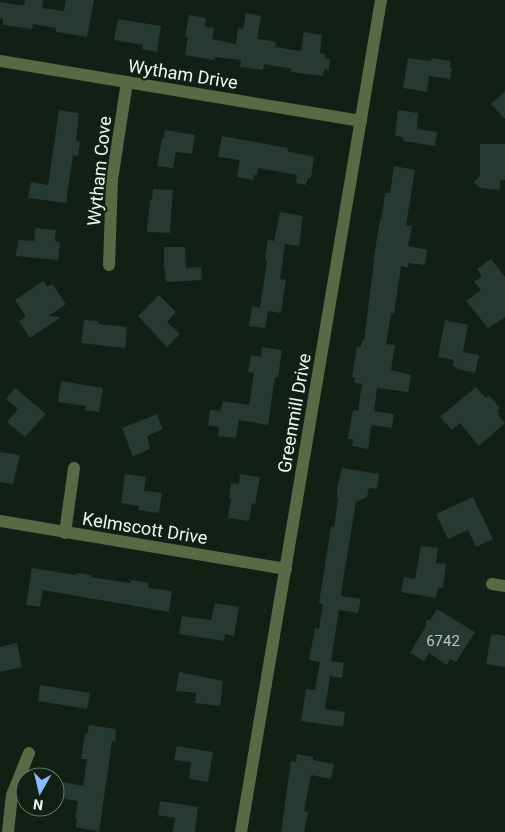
<svg xmlns="http://www.w3.org/2000/svg" width="505" height="832" font-family="Roboto,sans-serif">
<rect width="100%" height="100%" fill="#111f14"/>
<g fill="#263a33">
<path d="M 25,0 L 43,0 L 42,8 L 64,11 L 66,0 L 94,0 L 87,37 L 56,32 L 56,28 L 33,24 L 32,29 L 3,25 L 3,19 L 0,18 L 0,2 L 20,5 L 24,5 Z"/>
<path d="M 246,13 L 261,16 L 257,39 L 272,41 L 276,43 L 275,47 L 301,51 L 304,32 L 322,35 L 320,53 L 325,54 L 325,58 L 330,59 L 329,70 L 324,69 L 323,76 L 291,72 L 292,69 L 264,64 L 263,70 L 240,67 L 241,60 L 215,57 L 214,60 L 185,55 L 188,37 L 185,37 L 189,15 L 206,18 L 205,27 L 214,28 L 212,39 L 236,44 L 238,28 L 243,29 Z"/>
<path d="M 118,19 L 161,26 L 157,52 L 142,49 L 143,45 L 114,40 Z"/>
<path d="M 408,58 L 431,61 L 432,58 L 450,61 L 450,68 L 452,68 L 450,79 L 429,76 L 427,92 L 403,88 Z"/>
<path d="M 505,91 L 505,119 L 491,104 Z"/>
<path d="M 59,110 L 79,113 L 76,141 L 80,142 L 78,156 L 73,155 L 66,203 L 28,198 L 31,182 L 48,185 Z"/>
<path d="M 398,110 L 418,113 L 417,129 L 437,132 L 435,146 L 403,141 L 403,137 L 395,136 Z"/>
<path d="M 165,130 L 195,135 L 192,154 L 176,152 L 173,168 L 157,166 L 162,138 L 164,138 Z"/>
<path d="M 222,136 L 288,148 L 287,151 L 314,157 L 311,178 L 308,178 L 306,185 L 296,183 L 297,175 L 258,168 L 257,175 L 254,175 L 253,180 L 237,177 L 240,160 L 218,157 Z"/>
<path d="M 480,144 L 505,144 L 505,180 L 500,180 L 500,190 L 480,188 L 474,182 L 480,176 Z"/>
<path d="M 394,166 L 415,170 L 406,225 L 412,226 L 408,246 L 427,250 L 425,265 L 408,263 L 408,268 L 401,266 L 394,314 L 391,313 L 386,344 L 395,345 L 391,370 L 411,375 L 408,392 L 377,388 L 374,411 L 394,414 L 392,428 L 373,425 L 371,427 L 368,449 L 352,446 L 353,439 L 348,439 L 353,410 L 358,411 L 362,384 L 354,383 L 355,378 L 352,377 L 357,347 L 361,347 L 362,340 L 364,341 L 374,262 L 373,262 L 380,220 L 381,221 L 385,193 L 390,193 Z"/>
<path d="M 153,189 L 173,190 L 170,233 L 147,232 L 150,200 L 152,200 Z"/>
<path d="M 280,212 L 303,216 L 299,246 L 285,244 L 280,279 L 286,280 L 281,313 L 268,311 L 265,328 L 249,326 L 252,306 L 260,308 L 267,260 L 265,259 L 268,240 L 274,241 Z"/>
<path d="M 35,228 L 56,230 L 55,241 L 60,242 L 58,260 L 16,256 L 18,240 L 34,241 Z"/>
<path d="M 164,247 L 185,247 L 186,268 L 201,267 L 202,280 L 166,282 L 165,269 L 164,269 Z"/>
<path d="M 491,259 L 505,277 L 505,317 L 488,328 L 466,301 L 481,290 L 474,282 L 482,276 L 477,269 Z"/>
<path d="M 43,281 L 47,287 L 52,284 L 66,304 L 49,316 L 61,317 L 30,338 L 19,321 L 26,316 L 15,300 Z"/>
<path d="M 159,295 L 176,312 L 167,322 L 180,334 L 167,347 L 138,316 Z"/>
<path d="M 84,320 L 98,321 L 98,324 L 127,327 L 125,348 L 81,343 Z"/>
<path d="M 445,320 L 468,325 L 463,352 L 479,355 L 475,373 L 457,369 L 457,367 L 453,366 L 454,360 L 438,357 Z"/>
<path d="M 262,347 L 282,350 L 278,377 L 275,377 L 268,425 L 239,420 L 236,438 L 218,436 L 219,427 L 208,425 L 210,410 L 220,411 L 223,401 L 249,405 L 254,373 L 248,372 L 251,355 L 261,357 Z"/>
<path d="M 61,381 L 103,388 L 99,412 L 85,410 L 86,406 L 58,402 Z"/>
<path d="M 476,387 L 486,398 L 489,395 L 500,408 L 497,411 L 499,413 L 498,415 L 505,423 L 479,446 L 460,423 L 452,430 L 440,417 Z"/>
<path d="M 15,388 L 46,414 L 25,437 L 7,422 L 18,409 L 6,399 Z"/>
<path d="M 157,414 L 163,429 L 147,436 L 150,449 L 133,456 L 122,428 Z"/>
<path d="M 0,452 L 20,455 L 13,484 L 0,482 Z"/>
<path d="M 342,468 L 379,474 L 377,489 L 369,488 L 367,497 L 356,502 L 341,593 L 341,596 L 361,599 L 358,613 L 339,610 L 331,661 L 344,663 L 342,678 L 330,676 L 325,709 L 345,712 L 343,727 L 301,721 L 306,689 L 315,690 L 320,662 L 309,660 L 315,628 L 319,629 L 323,604 L 319,603 L 331,527 L 334,527 L 338,499 L 337,498 L 337,488 Z"/>
<path d="M 125,474 L 146,477 L 144,491 L 162,493 L 159,513 L 138,510 L 139,506 L 121,503 Z"/>
<path d="M 240,474 L 260,477 L 255,504 L 252,503 L 249,521 L 228,518 L 231,499 L 229,499 L 231,483 L 239,484 Z"/>
<path d="M 473,497 L 493,539 L 476,547 L 468,530 L 448,539 L 436,514 Z"/>
<path d="M 421,546 L 438,548 L 436,563 L 446,564 L 443,588 L 438,588 L 436,598 L 401,592 L 404,577 L 415,579 Z"/>
<path d="M 32,568 L 76,575 L 77,573 L 91,575 L 91,577 L 130,583 L 131,580 L 149,583 L 148,588 L 172,591 L 169,612 L 43,590 L 40,607 L 26,605 Z"/>
<path d="M 215,603 L 239,607 L 234,636 L 225,634 L 224,641 L 179,634 L 182,616 L 211,620 Z"/>
<path d="M 437,609 L 475,632 L 456,662 L 450,659 L 447,665 L 429,653 L 424,661 L 410,653 L 426,626 L 426,620 L 430,620 Z"/>
<path d="M 494,634 L 505,636 L 505,667 L 486,664 L 491,635 Z"/>
<path d="M 17,643 L 22,667 L 0,672 L 0,647 Z"/>
<path d="M 179,672 L 223,681 L 220,706 L 195,703 L 196,693 L 176,691 Z"/>
<path d="M 40,685 L 90,693 L 87,709 L 38,701 Z"/>
<path d="M 89,725 L 116,729 L 115,741 L 112,741 L 99,832 L 76,827 L 77,819 L 75,819 L 78,801 L 59,798 L 62,782 L 83,786 L 87,759 L 81,759 L 85,734 L 87,734 Z"/>
<path d="M 177,746 L 213,752 L 208,782 L 189,779 L 191,762 L 174,760 Z"/>
<path d="M 297,754 L 313,757 L 313,760 L 334,764 L 331,779 L 311,775 L 304,811 L 308,812 L 304,832 L 281,832 L 291,761 L 296,762 Z"/>
<path d="M 160,801 L 198,807 L 195,832 L 173,832 L 175,818 L 158,815 Z"/>
</g>
<g fill="none" stroke-linecap="round" stroke-linejoin="round">
<g stroke="#596946" stroke-width="12">
<path d="M 0,61 L 361,121"/>
<path d="M 109,265 L 112,180 L 127,82"/>
<path d="M 0,521 L 286,569"/>
<path d="M 65,533 L 74,468"/>
<path d="M 492,584 L 505,586"/>
<path d="M 8,832 L 12,795 L 29,753"/>
<path d="M 241,832 L 381,0"/>
</g>
</g>
<g text-anchor="middle" dominant-baseline="central" stroke-width="4.5" stroke-linejoin="round" paint-order="stroke">
<g font-size="15" fill="#bdc8c1">
<text x="443" y="641">6742</text>
</g>
<g font-size="18" fill="#eff8f0" stroke="#111f14">
<text transform="translate(183 74) rotate(9)">Wytham Drive</text>
<text transform="translate(99 171) rotate(-84)">Wytham Cove</text>
<text transform="translate(294 413) rotate(-80)">Greenmill Drive</text>
<text transform="translate(145 528) rotate(9)">Kelmscott Drive</text>
</g>
</g>
<g transform="translate(40 792) rotate(188)"><circle r="24" fill="#111f14" stroke="#6a766c"/>
<path d="M0-4L9 19L0 12L-9 19Z" fill="#8abafc"/>
<text y="-8" font-size="14" font-weight="bold" text-anchor="middle" fill="#eff8f0">N</text>
</g>
</svg>
